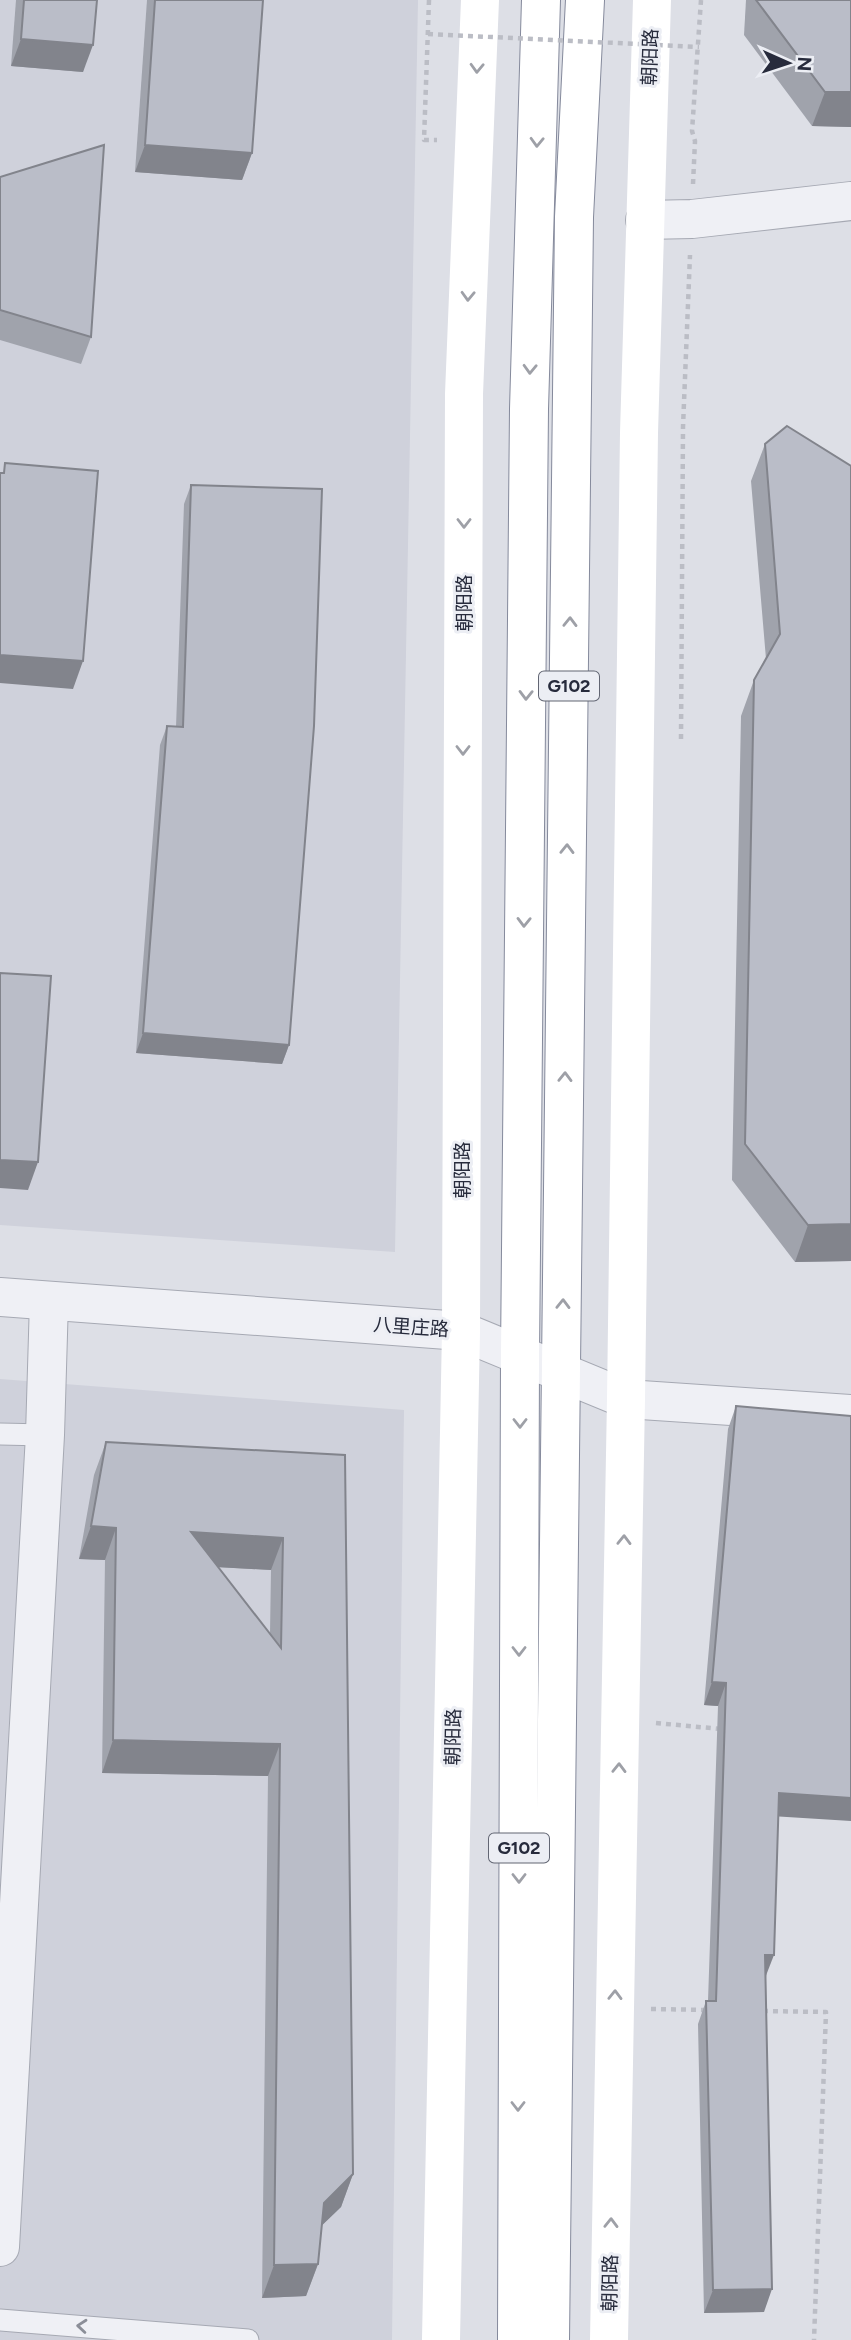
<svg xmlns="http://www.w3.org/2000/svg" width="851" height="2340" font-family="Figtree,'Noto Sans SC',sans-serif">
<rect width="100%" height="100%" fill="#dddfe6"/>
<g fill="#cfd1db">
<path d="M 0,0 L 418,0 L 395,1252 L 0,1225 Z"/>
<path d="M 0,1379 L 404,1410 L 392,2340 L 0,2340 Z"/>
</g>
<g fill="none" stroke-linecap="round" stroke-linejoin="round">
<defs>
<g id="lane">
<path d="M 0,1434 L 45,1435"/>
<path d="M 0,2320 L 248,2340"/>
</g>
<g id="street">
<path d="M 645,220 L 692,219 L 851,201"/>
<path d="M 0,1297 L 461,1331 L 626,1399 L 851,1414"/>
<path d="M 0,2247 L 45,1435 L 49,1301"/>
</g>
<g id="highway">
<path d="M 517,2340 L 520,1355 L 529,409 L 541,0"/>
<path d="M 550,2340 L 574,217 L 585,0"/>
</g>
</defs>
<use href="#lane" stroke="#a6a9b3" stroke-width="23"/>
<use href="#street" stroke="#a6a9b3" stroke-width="40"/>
<use href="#highway" stroke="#858a9c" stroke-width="40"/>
<g stroke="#bbbdc5" stroke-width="4.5" stroke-dasharray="5 5" stroke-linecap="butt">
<path d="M 429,0 L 424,140 L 437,140"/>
<path d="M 693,184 L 695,141 L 692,131 L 701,0"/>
<path d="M 681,739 L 683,427 L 690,255"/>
<path d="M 656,1723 L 721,1729"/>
<path d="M 651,2009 L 708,2010"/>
<path d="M 763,2011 L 826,2012 L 814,2340"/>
</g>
<use href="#lane" stroke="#eff0f5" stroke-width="21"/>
<use href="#street" stroke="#eff0f5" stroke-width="38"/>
<g stroke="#fff" stroke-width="38">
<path d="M 441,2340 L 461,1331 L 464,394 L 480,0"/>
<path d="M 609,2340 L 626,1399 L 639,433 L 652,0"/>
</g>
<use href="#highway" stroke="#fff" stroke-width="38"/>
<path stroke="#bbbdc5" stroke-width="4.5" stroke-dasharray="5 5" stroke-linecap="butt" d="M 428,34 L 699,47"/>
</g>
<g fill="#a0a3ac" fill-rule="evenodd">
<path d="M 16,0 L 97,0 L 83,72 L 11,66 Z"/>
<path d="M 147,0 L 263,0 L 252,153 L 242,180 L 135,172 Z"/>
<path d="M 746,0 L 851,0 L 851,127 L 812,126 L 744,35 Z"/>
<path d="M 0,177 L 91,337 L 81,364 L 0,340 Z"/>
<path d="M 765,444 L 851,1261 L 795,1262 L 732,1180 L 741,716 L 754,680 L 766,659 L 751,481 Z"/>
<path d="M 191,485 L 289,1045 L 282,1064 L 136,1053 L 160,745 L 167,726 L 176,727 L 184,504 Z"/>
<path d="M 736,1406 L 779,1816 L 766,1978 L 764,2312 L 704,2313 L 698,2024 L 706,2001 L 708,2001 L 718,1706 L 704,1705 L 728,1429 Z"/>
<path d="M 106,1442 L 345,1455 L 353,2174 L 341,2207 L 321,2226 L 318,2264 L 306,2296 L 262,2298 L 268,1776 L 102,1773 L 105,1560 L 79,1559 L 94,1475 ZM 218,1567 L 271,1570 L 270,1634 Z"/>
</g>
<g fill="#82848c">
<path d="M 21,39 L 93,45 L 83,72 L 11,66 Z"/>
<path d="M 825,92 L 851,92 L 851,127 L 812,126 Z"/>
<path d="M 145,145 L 252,153 L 242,180 L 135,172 Z"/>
<path d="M 0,655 L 83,661 L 73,689 L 0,683 Z"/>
<path d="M 143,1033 L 289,1045 L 282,1064 L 136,1053 Z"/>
<path d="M 0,1160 L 38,1162 L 28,1190 L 0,1188 Z"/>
<path d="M 851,1224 L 851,1261 L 795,1262 L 808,1225 Z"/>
<path d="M 91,1526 L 116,1528 L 105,1560 L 79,1559 Z"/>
<path d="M 191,1532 L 283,1538 L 271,1570 L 179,1565 Z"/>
<path d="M 712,1682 L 726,1683 L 718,1706 L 704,1705 Z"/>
<path d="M 113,1740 L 280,1744 L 268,1776 L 102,1773 Z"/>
<path d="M 779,1793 L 851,1798 L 851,1821 L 771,1816 Z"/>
<path d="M 765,1955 L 774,1955 L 765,1978 Z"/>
<path d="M 353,2174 L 341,2207 L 312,2235 L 324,2203 Z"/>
<path d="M 318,2264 L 306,2296 L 262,2298 L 274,2265 Z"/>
<path d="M 772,2289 L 764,2312 L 704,2313 L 713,2290 Z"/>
</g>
<g fill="#babdc8" stroke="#82848c" stroke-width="2" fill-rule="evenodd">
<path d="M 24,0 L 97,0 L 93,45 L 21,39 Z"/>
<path d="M 155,0 L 263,0 L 252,153 L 145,145 Z"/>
<path d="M 756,0 L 851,0 L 851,92 L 825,92 Z"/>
<path d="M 104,145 L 91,337 L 0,310 L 0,177 Z"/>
<path d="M 787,426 L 851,466 L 851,1224 L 808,1225 L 745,1144 L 754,680 L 780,634 L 765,444 Z"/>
<path d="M 5,463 L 98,471 L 83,661 L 0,655 L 0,473 L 4,473 Z"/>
<path d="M 191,485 L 322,489 L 314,726 L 289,1045 L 143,1033 L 167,726 L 183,727 Z"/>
<path d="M 0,973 L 51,976 L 38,1162 L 0,1160 Z"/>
<path d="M 736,1406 L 851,1416 L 851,1798 L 779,1793 L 774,1955 L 765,1955 L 772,2289 L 713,2290 L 706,2001 L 716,2001 L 726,1683 L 712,1682 Z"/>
<path d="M 106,1442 L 345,1455 L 353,2174 L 324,2203 L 318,2264 L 274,2265 L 280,1744 L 113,1740 L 116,1528 L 91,1526 ZM 191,1532 L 283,1538 L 281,1648 Z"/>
</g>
<defs><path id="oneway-chevron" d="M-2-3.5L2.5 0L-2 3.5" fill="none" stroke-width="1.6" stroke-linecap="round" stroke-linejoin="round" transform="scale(1.75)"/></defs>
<g stroke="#9ea0a7">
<use href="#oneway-chevron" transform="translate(477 68) rotate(92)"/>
<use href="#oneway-chevron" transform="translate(537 142) rotate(92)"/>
<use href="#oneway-chevron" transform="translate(468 296) rotate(92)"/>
<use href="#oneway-chevron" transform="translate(530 369) rotate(92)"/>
<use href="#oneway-chevron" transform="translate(464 523) rotate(90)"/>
<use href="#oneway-chevron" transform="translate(570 622) rotate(-89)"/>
<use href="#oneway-chevron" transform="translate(526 695) rotate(91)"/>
<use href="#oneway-chevron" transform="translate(463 750) rotate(90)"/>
<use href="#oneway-chevron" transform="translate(567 849) rotate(-89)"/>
<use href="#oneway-chevron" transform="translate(524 922) rotate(91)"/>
<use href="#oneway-chevron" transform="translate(565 1077) rotate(-89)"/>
<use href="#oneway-chevron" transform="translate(563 1304) rotate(-89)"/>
<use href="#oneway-chevron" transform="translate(520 1423) rotate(90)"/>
<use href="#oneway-chevron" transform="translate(624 1540) rotate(-89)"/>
<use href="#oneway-chevron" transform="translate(519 1651) rotate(90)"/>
<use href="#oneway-chevron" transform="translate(619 1768) rotate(-89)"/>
<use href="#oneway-chevron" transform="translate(519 1878) rotate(90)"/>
<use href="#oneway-chevron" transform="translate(615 1995) rotate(-89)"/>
<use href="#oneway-chevron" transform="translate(518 2106) rotate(90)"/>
<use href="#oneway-chevron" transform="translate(611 2223) rotate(-89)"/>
</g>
<use stroke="#8b8e98" href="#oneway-chevron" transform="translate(82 2326) rotate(-175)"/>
<g text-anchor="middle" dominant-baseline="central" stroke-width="6" stroke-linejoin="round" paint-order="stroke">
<g fill="#eceef4" stroke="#626673" stroke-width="2">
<rect x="539" y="671.5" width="60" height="29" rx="5"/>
<rect x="489" y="1833.5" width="60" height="29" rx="5"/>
</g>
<g font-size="18" font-weight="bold" fill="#272b3c">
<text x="569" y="686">G102</text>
<text x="519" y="1848">G102</text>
</g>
<g font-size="19" fill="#272b3c" stroke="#eceef4">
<text transform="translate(650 57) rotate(-88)">朝阳路</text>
<text transform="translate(464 603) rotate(-90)">朝阳路</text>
<text transform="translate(462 1170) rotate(-90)">朝阳路</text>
<text transform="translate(411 1327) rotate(4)">八里庄路</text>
<text transform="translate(453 1737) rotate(-89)">朝阳路</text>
<text transform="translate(610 2283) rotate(-89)">朝阳路</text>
</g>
</g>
<g transform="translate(788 63) rotate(93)" stroke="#eceef4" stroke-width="5" paint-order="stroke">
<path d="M0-5L12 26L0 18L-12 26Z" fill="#272b3c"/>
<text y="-10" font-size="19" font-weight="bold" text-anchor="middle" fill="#272b3c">N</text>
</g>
</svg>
